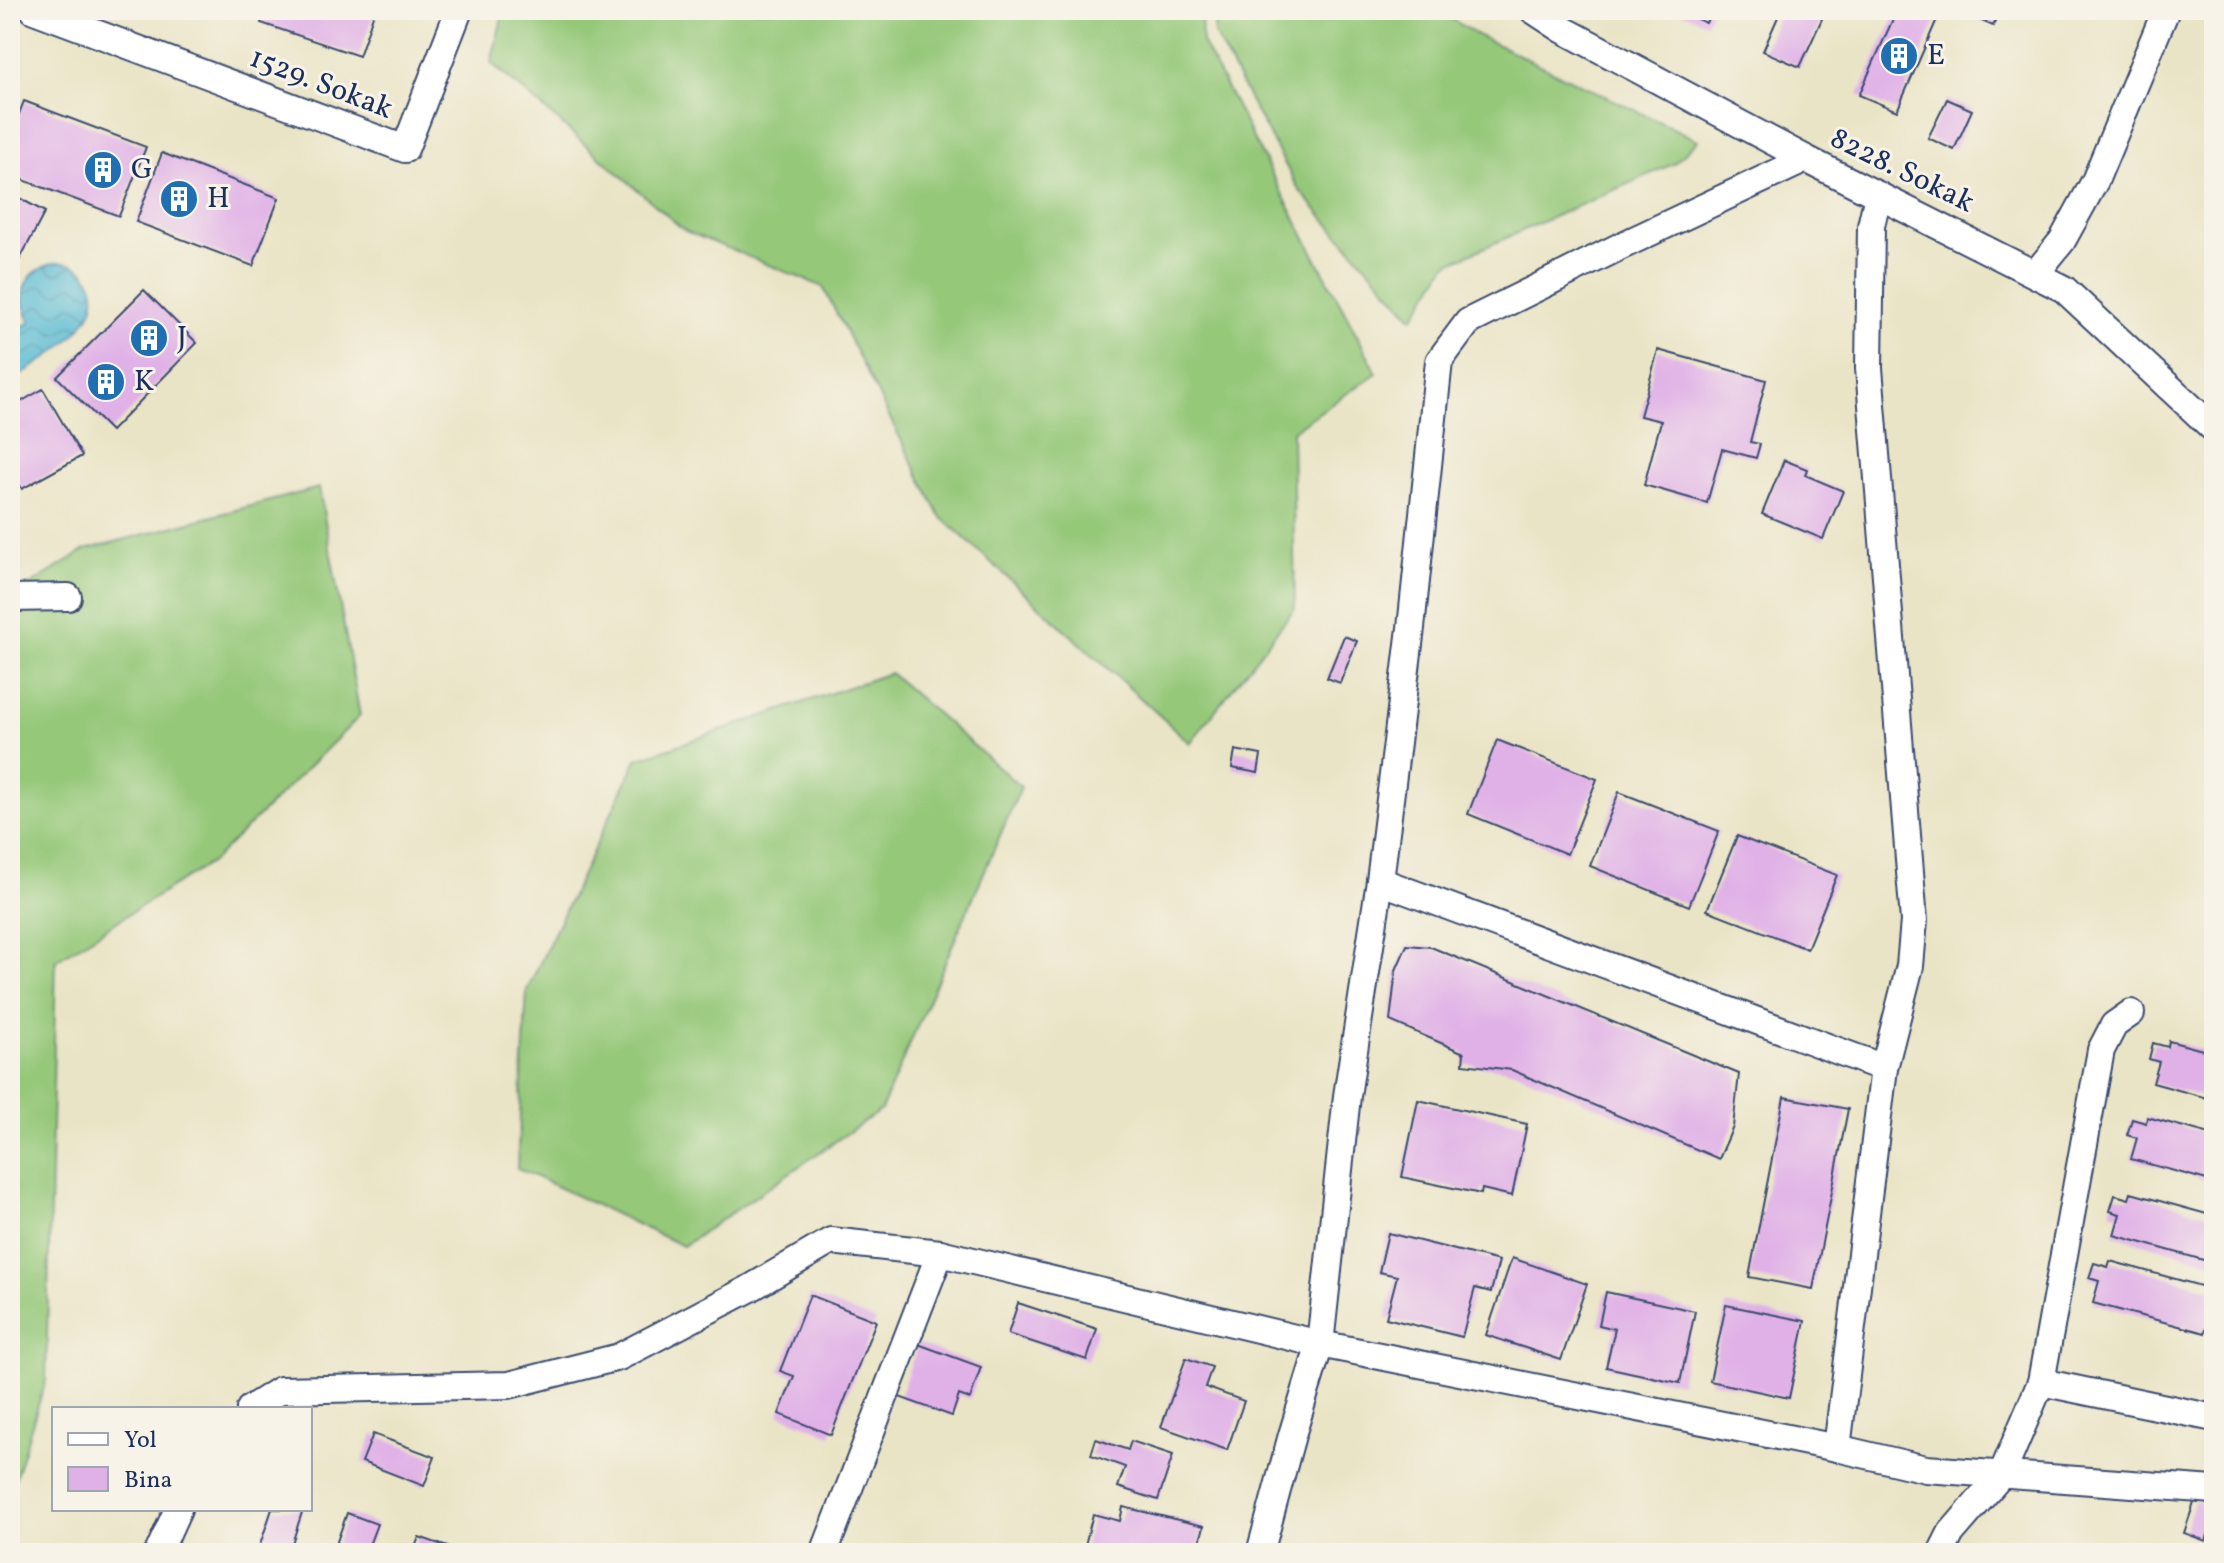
<svg xmlns="http://www.w3.org/2000/svg" width="2224" height="1563" font-family="Vollkorn,serif">
<defs>
<pattern id="water-waves" width="16" height="10" patternUnits="userSpaceOnUse" patternTransform="scale(2)"><rect width="16" height="10" fill="#55bad3"/><path d="M0 5q4-4 8 0t8 0" fill="none" stroke="#4698ae"/></pattern>
</defs>
<rect width="100%" height="100%" fill="#f7f3e8"/>
<filter id="ink" filterUnits="userSpaceOnUse"><feTurbulence type="fractalNoise" baseFrequency=".0125" numOctaves="2"/><feDisplacementMap in="SourceGraphic" scale="16" xChannelSelector="R" yChannelSelector="G"/><feConvolveMatrix kernelMatrix="1 2 1 2 8 2 1 2 1" color-interpolation-filters="sRGB"/></filter>
<filter id="wash" filterUnits="userSpaceOnUse"><feTurbulence type="fractalNoise" baseFrequency=".006" numOctaves="4" result="noise"/><feDisplacementMap in="SourceGraphic" scale="32" xChannelSelector="R" yChannelSelector="G"/><feGaussianBlur stdDeviation="1.8" result="paint"/><feColorMatrix in="noise" values="0 0 0 0 0 0 0 0 0 0 0 0 0 0 0 0 0 1.4 0 .05"/><feComposite in="paint" operator="in"/></filter>
<g filter="url(#wash)">
<rect width="100%" height="100%" fill="#eae4c6"/>
<g fill="#95c879" stroke="#587c6c" stroke-width="2">
<path d="M 504,10 L 1201,10 L 1202,42 L 1377,373 L 1292,431 L 1295,608 L 1190,743 L 940,516 L 823,287 L 685,231 L 491,63 Z"/>
<path d="M 1214,10 L 1438,10 L 1475,34 L 1698,140 L 1673,164 L 1447,264 L 1413,318 L 1299,190 L 1214,34 Z"/>
<path d="M 319,488 L 360,716 L 213,861 L 56,960 L 46,1380 L 10,1495 L 10,598 L 85,550 Z"/>
<path d="M 890,673 L 1021,787 L 881,1110 L 683,1246 L 517,1168 L 527,990 L 637,759 Z"/>
</g>
<path fill="url(#water-waves)" stroke="#387498" stroke-width="2" d="M 55,263 C 68,262 80,265 88,277 C 117,318 39,364 10,381 L 10,328 L 29,324 L 30,321 C 15,294 25,271 55,263 Z"/>
<g id="blocks">
<g fill="#e0b1e7">
<path d="M 266,10 L 375,10 L 359,56 L 261,23 Z"/>
<path d="M 1676,10 L 1712,10 L 1706,23 Z"/>
<path d="M 1781,10 L 1826,10 L 1800,67 L 1763,51 Z"/>
<path d="M 1897,10 L 1922,10 L 1938,17 L 1897,111 L 1859,95 Z"/>
<path d="M 1957,10 L 2000,10 L 1993,26 Z"/>
<path d="M 1947,99 L 1972,110 L 1954,150 L 1928,138 Z"/>
<path d="M 24,101 L 146,147 L 119,216 L 10,175 L 10,137 Z"/>
<path d="M 162,153 L 279,198 L 253,266 L 136,222 Z"/>
<path d="M 10,193 L 45,212 L 13,272 L 10,271 Z"/>
<path d="M 144,290 L 197,343 L 111,431 L 57,377 Z"/>
<path d="M 1658,350 L 1766,380 L 1750,442 L 1760,444 L 1756,458 L 1722,449 L 1707,503 L 1644,485 L 1661,421 L 1640,416 Z"/>
<path d="M 43,389 L 82,456 L 22,489 L 10,468 L 10,408 Z"/>
<path d="M 1784,460 L 1807,469 L 1805,475 L 1843,491 L 1823,539 L 1762,514 Z"/>
<path d="M 1344,636 L 1357,641 L 1340,683 L 1327,678 Z"/>
<path d="M 1497,740 L 1597,779 L 1567,854 L 1468,814 Z"/>
<path d="M 1235,750 L 1261,755 L 1258,773 L 1232,768 Z"/>
<path d="M 1619,792 L 1719,831 L 1689,906 L 1590,866 Z"/>
<path d="M 1737,836 L 1837,875 L 1807,949 L 1707,910 Z"/>
<path d="M 1407,945 L 1431,947 L 1739,1074 L 1733,1127 L 1719,1159 L 1512,1070 L 1463,1064 L 1464,1053 L 1390,1021 L 1396,970 Z"/>
<path d="M 2169,1041 L 2214,1053 L 2214,1100 L 2153,1083 L 2159,1062 L 2149,1059 L 2153,1043 L 2168,1047 Z"/>
<path d="M 1784,1097 L 1848,1109 L 1813,1289 L 1749,1277 Z"/>
<path d="M 1418,1100 L 1527,1124 L 1512,1196 L 1482,1189 L 1481,1194 L 1402,1177 Z"/>
<path d="M 2147,1117 L 2214,1135 L 2214,1182 L 2131,1159 L 2137,1138 L 2127,1135 L 2132,1119 L 2146,1123 Z"/>
<path d="M 2131,1193 L 2214,1216 L 2214,1263 L 2114,1235 L 2120,1214 L 2110,1211 L 2115,1195 L 2129,1199 Z"/>
<path d="M 1388,1233 L 1499,1261 L 1491,1292 L 1475,1288 L 1462,1337 L 1386,1318 L 1397,1276 L 1379,1272 Z"/>
<path d="M 1512,1258 L 1587,1284 L 1561,1360 L 1486,1335 Z"/>
<path d="M 2110,1261 L 2212,1289 L 2214,1313 L 2211,1312 L 2205,1333 L 2093,1303 L 2099,1281 L 2089,1278 L 2094,1263 L 2108,1267 Z"/>
<path d="M 1606,1292 L 1695,1311 L 1680,1383 L 1606,1367 L 1615,1329 L 1599,1325 Z"/>
<path d="M 810,1295 L 876,1321 L 831,1435 L 779,1414 L 794,1376 L 780,1371 Z"/>
<path d="M 1018,1303 L 1097,1329 L 1087,1360 L 1008,1334 Z"/>
<path d="M 1726,1305 L 1805,1321 L 1789,1398 L 1710,1381 Z"/>
<path d="M 918,1344 L 981,1367 L 970,1399 L 959,1395 L 952,1416 L 899,1397 Z"/>
<path d="M 1186,1358 L 1212,1367 L 1205,1387 L 1244,1401 L 1227,1450 L 1161,1427 Z"/>
<path d="M 373,1434 L 435,1457 L 424,1486 L 362,1462 Z"/>
<path d="M 1096,1439 L 1128,1450 L 1131,1441 L 1173,1455 L 1158,1500 L 1118,1487 L 1125,1467 L 1091,1455 Z"/>
<path d="M 2195,1500 L 2214,1506 L 2214,1517 L 2206,1541 L 2184,1533 Z"/>
<path d="M 1123,1507 L 1204,1526 L 1197,1553 L 1083,1553 L 1093,1514 L 1120,1521 Z"/>
<path d="M 272,1509 L 303,1509 L 289,1553 L 258,1551 Z"/>
<path d="M 347,1513 L 377,1524 L 366,1553 L 333,1553 Z"/>
<path d="M 419,1537 L 448,1547 L 446,1553 L 413,1553 Z"/>
</g>
</g>
</g>
<g filter="url(#ink)">
<use href="#blocks" fill-opacity="0" stroke="#3a4a6e" stroke-width="2"/>
<g fill="none" stroke-linecap="round" stroke-linejoin="round">
<defs>
<g id="street">
<path d="M 34,10 L 405,149 L 459,10"/>
<path d="M 1533,10 L 1562,29 L 1806,159 L 2064,289 L 2214,429"/>
<path d="M 1878,195 L 1871,226 L 1869,368 L 1914,921 L 1910,966 L 1884,1068"/>
<path d="M 2036,273 L 2062,241 L 2095,181 L 2166,10"/>
<path d="M 10,598 L 68,597"/>
<path d="M 1380,881 L 1884,1068 L 1837,1448"/>
<path d="M 2041,1382 L 2214,1418"/>
<path d="M 250,1409 L 280,1390 L 509,1385 L 619,1357 L 749,1289 L 831,1241 L 940,1253 L 1320,1344 L 1837,1448 L 1926,1469 L 2214,1490"/>
<path d="M 158,1553 L 178,1509"/>
<path d="M 824,1553 L 940,1253"/>
<path d="M 1260,1553 L 1292,1435 L 1320,1344 L 1347,1096 L 1380,881 L 1411,628 L 1439,361 L 1468,322 L 1619,247 L 1806,159"/>
<path d="M 1941,1553 L 1951,1533 L 2002,1474 L 2041,1382 L 2101,1050 L 2114,1025 L 2131,1013"/>
</g>
</defs>
<use href="#street" stroke="#3a4a6e" stroke-width="30"/>
<use href="#street" stroke="#fff" stroke-width="26"/>
</g>
</g>
<defs>
<symbol id="building-disc" viewBox="-11 -11 22 22"><circle r="9.5" fill="#1f6fb2" stroke="#f7f3e8"/><path d="M-4-6H4V6H1V3H-1V6H-4ZM-2.5-4.3h1.7v1.8h-1.7ZM.8-4.3h1.7v1.8H.8ZM-2.5-1h1.7V.8h-1.7ZM.8-1h1.7V.8H.8Z" fill="#fff"/></symbol>
</defs>
<g fill-rule="evenodd">
<use href="#building-disc" x="1877" y="34" width="44" height="44"/>
<use href="#building-disc" x="81" y="148" width="44" height="44"/>
<use href="#building-disc" x="157" y="177" width="44" height="44"/>
<use href="#building-disc" x="127" y="316" width="44" height="44"/>
<use href="#building-disc" x="84" y="360" width="44" height="44"/>
</g>
<g text-anchor="middle" dominant-baseline="central" stroke-width="6" stroke-linejoin="round" paint-order="stroke">
<g font-size="30" fill="#1b2f5e" stroke="#f7f3e8" text-anchor="start">
<text x="1927" y="56">E</text>
<text x="131" y="170">G</text>
<text x="207" y="199">H</text>
<text x="177" y="338">J</text>
<text x="134" y="382">K</text>
</g>
<g font-size="30" fill="#1b2f5e" stroke="#f7f3e8">
<text transform="translate(321 84) rotate(21)">1529. Sokak</text>
<text transform="translate(1902 171) rotate(26)">8228. Sokak</text>
</g>
</g>
<rect width="2224" height="1563" fill="none" stroke="#f7f3e8" stroke-width="40"/>
<rect x="52" y="1407" width="260" height="104" fill="#f7f3e8" stroke="#9fa5b1" stroke-width="2"/>
<rect x="68" y="1433" width="40" height="12" fill="#ffffff" stroke="#9fa5b1" stroke-width="2"/>
<text x="124" y="1447" font-size="24" fill="#1b2f5e">Yol</text>
<rect x="68" y="1467" width="40" height="24" fill="#e0b1e7" stroke="#9fa5b1" stroke-width="2"/>
<text x="124" y="1487" font-size="24" fill="#1b2f5e">Bina</text>
</svg>
